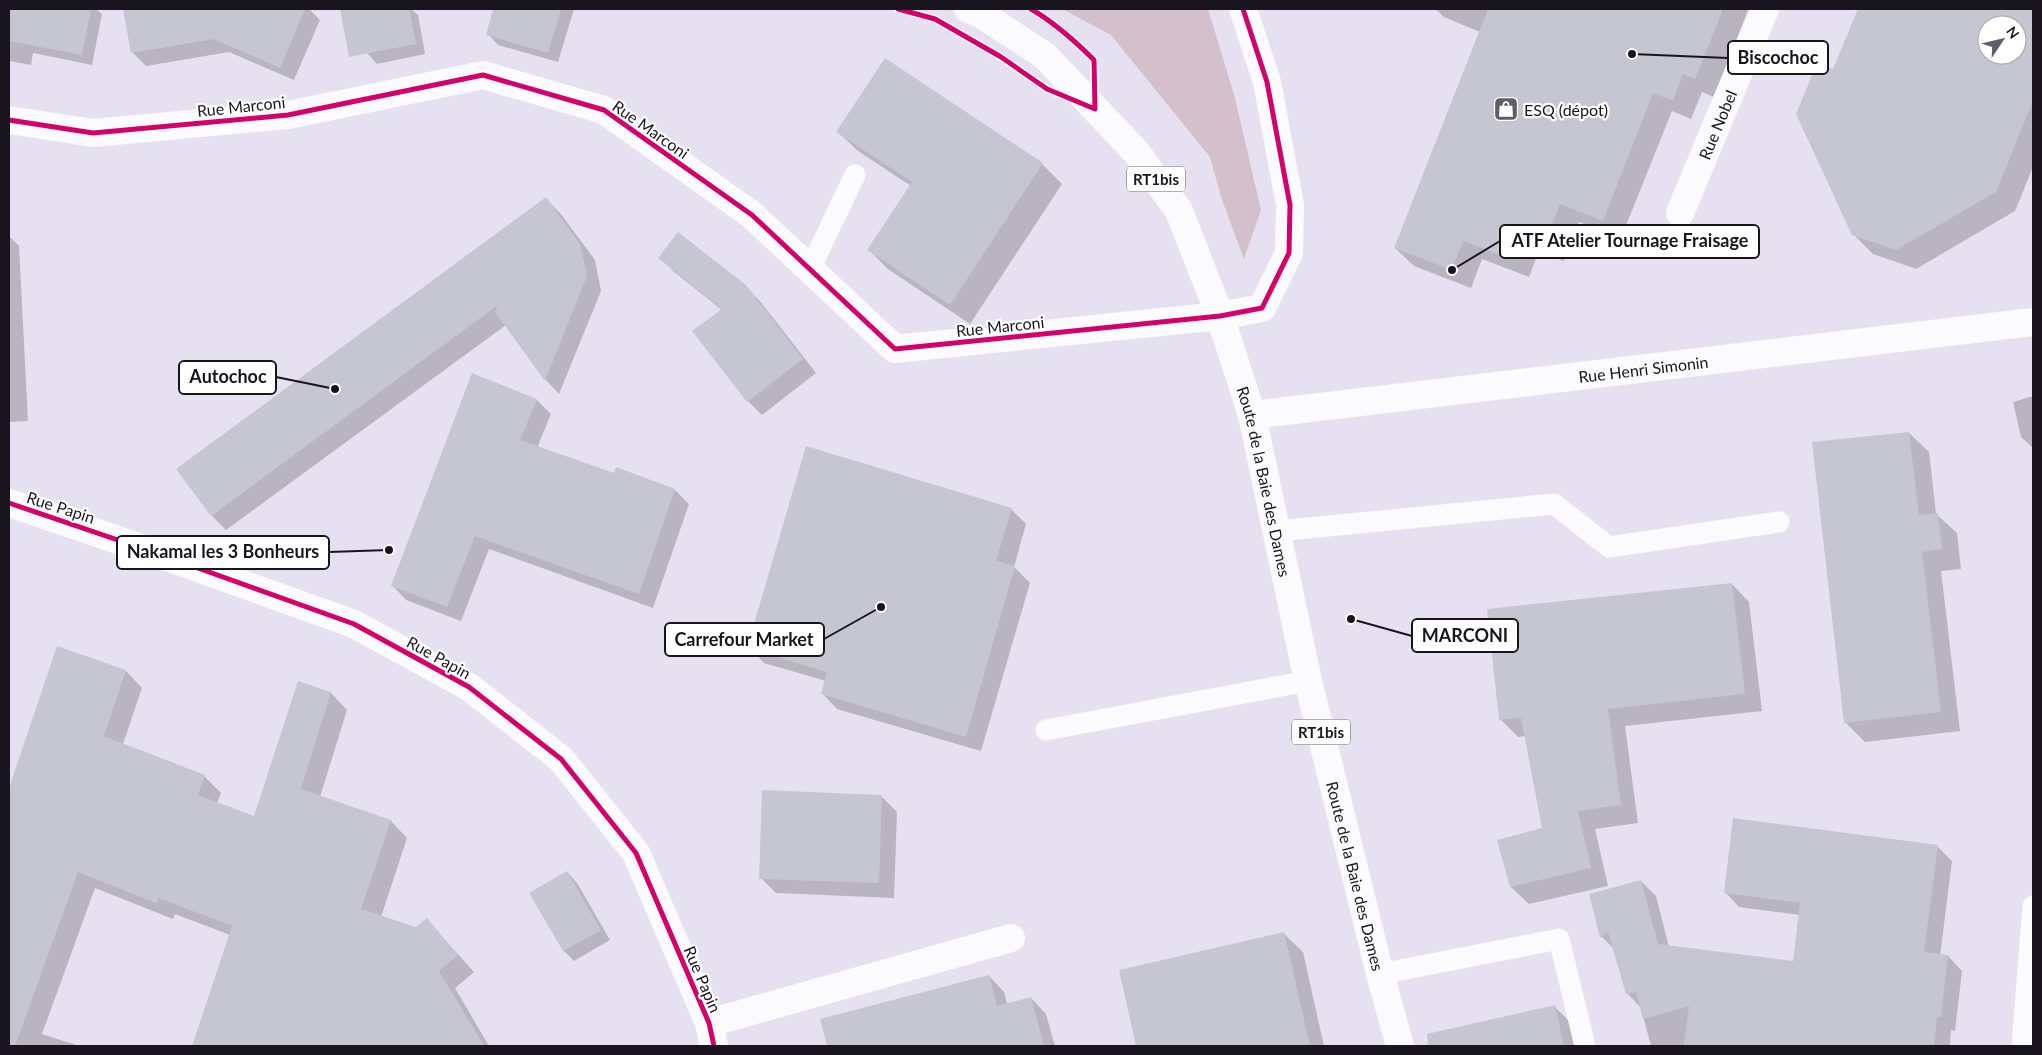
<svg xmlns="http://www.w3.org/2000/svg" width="2042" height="1055" font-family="Lato,sans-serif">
<rect width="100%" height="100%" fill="#e6e1f1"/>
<path fill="#d3c0cb" d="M 1062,9 L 1208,9 L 1235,98 L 1261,210 L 1244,259 L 1221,197 L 1210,157 L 1111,35 Z"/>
<g fill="#0003" fill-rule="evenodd">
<path d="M 9,9 L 96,9 L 102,14 L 92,65 L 33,53 L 31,65 L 9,61 Z"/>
<path d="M 125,9 L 309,9 L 320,20 L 294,80 L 229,52 L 146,66 L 132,52 Z"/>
<path d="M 358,9 L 411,9 L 418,15 L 425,54 L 377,64 L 367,53 Z"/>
<path d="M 495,9 L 574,9 L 558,62 L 498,45 L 488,34 Z"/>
<path d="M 1435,9 L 1747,9 L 1748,10 L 1714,97 L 1702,92 L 1691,119 L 1672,111 L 1621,238 L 1579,222 L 1564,261 L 1539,251 L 1529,277 L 1482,259 L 1471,288 L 1414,266 L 1395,248 L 1480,32 L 1444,17 Z"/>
<path d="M 1859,9 L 2033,9 L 2033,167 L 2015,211 L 1916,269 L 1873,254 L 1853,234 L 1834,71 ZM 1987,25 L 2017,25 L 2017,55 L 1987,55 Z"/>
<path d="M 838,132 L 1042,164 L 1062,184 L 970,324 L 888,269 L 869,250 L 911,186 L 858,151 Z"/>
<path d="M 546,199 L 560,213 L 595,260 L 601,291 L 559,394 L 546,380 L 506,325 L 226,530 L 212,516 Z"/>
<path d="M 9,236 L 19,246 L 28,421 L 9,422 Z"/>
<path d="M 660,257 L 745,286 L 759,300 L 816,373 L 762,415 L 748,401 L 694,332 L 722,310 L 673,271 Z"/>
<path d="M 2033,396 L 2033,447 L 2032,447 L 2021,437 L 2013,402 Z"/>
<path d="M 537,400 L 551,414 L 537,448 L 614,475 L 616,469 L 675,490 L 689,504 L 653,608 L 489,549 L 461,621 L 406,600 L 392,585 Z"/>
<path d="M 1909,433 L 1929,452 L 1936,514 L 1957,533 L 1961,569 L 1941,571 L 1960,731 L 1865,742 L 1845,722 Z"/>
<path d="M 1011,509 L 1026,524 L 1014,567 L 1030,583 L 981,751 L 837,709 L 822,693 L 826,681 L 764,663 L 749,647 Z"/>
<path d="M 1732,584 L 1749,602 L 1762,711 L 1625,726 L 1638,823 L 1595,829 L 1608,886 L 1529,904 L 1511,887 L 1544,829 L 1526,736 L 1518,737 L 1500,719 Z"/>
<path d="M 58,648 L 126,671 L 142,688 L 123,744 L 204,776 L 221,793 L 217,803 L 255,818 L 299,683 L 331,693 L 347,710 L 320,797 L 391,821 L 407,838 L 381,917 L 416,929 L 427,920 L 474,972 L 455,988 L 489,1046 L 193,1046 L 230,935 L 175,914 L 173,919 L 95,888 L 42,1034 L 79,1046 L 9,1046 L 9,791 Z"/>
<path d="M 881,796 L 897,812 L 894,898 L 776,893 L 761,878 Z"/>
<path d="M 1937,846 L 1952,861 L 1940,956 L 1948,956 L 1962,971 L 1955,1031 L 1951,1030 L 1950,1046 L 1651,1046 L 1641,1008 L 1627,993 L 1615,950 L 1602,937 L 1590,895 L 1641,881 L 1656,896 L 1669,947 L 1794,962 L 1800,915 L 1739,907 L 1725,892 Z"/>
<path d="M 567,872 L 577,883 L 610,940 L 574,961 L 564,951 L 531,894 Z"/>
<path d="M 1284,934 L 1303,952 L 1324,1046 L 1137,1046 L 1120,971 Z"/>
<path d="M 989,976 L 1004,992 L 1007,1004 L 1031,998 L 1046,1014 L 1055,1046 L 828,1046 L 821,1020 Z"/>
<path d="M 1555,1007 L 1569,1021 L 1575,1046 L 1479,1046 L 1474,1024 Z"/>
</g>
<g fill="#c6c6d3" fill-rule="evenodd">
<path d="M 9,9 L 91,9 L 82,55 L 9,41 Z"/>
<path d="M 123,9 L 305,9 L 280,68 L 214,39 L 131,53 Z"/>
<path d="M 340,9 L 409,9 L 416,44 L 349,57 Z"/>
<path d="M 493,9 L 561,9 L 548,53 L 486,35 Z"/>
<path d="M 1488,9 L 1723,9 L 1695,79 L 1683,74 L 1673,101 L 1653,93 L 1603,221 L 1560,204 L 1545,243 L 1520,233 L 1510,259 L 1463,241 L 1452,270 L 1394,248 Z"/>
<path d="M 1858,9 L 2033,9 L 2033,101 L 1996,192 L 1896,250 L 1852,235 L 1796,114 L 1817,63 L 1833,69 ZM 1987,25 L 2017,25 L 2017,55 L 1987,55 Z"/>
<path d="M 885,58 L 1043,163 L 950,305 L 867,250 L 912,182 L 836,132 Z"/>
<path d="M 546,197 L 580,244 L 587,276 L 545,381 L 495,312 L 498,305 L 211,516 L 176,469 Z"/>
<path d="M 678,232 L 746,285 L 803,359 L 747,402 L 692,331 L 722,309 L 658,258 Z"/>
<path d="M 472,373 L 537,399 L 520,440 L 614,473 L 616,467 L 675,489 L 639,594 L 475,536 L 447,607 L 391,586 Z"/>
<path d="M 1909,432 L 1919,515 L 1938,513 L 1942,549 L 1922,552 L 1941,712 L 1844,723 L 1812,442 Z"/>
<path d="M 806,446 L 1012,508 L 996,561 L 1015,566 L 966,737 L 821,694 L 827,672 L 747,648 Z"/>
<path d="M 1732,583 L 1745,694 L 1608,709 L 1621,805 L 1578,811 L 1591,868 L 1510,887 L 1497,840 L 1542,828 L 1521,718 L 1499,720 L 1487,609 Z"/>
<path d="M 57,646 L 126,670 L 104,736 L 205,775 L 198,795 L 254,816 L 298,681 L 331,692 L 301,789 L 391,820 L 361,909 L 416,927 L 427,918 L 458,955 L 439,971 L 484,1046 L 192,1046 L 232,926 L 159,898 L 156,903 L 78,872 L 15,1046 L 9,1046 L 9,788 Z"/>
<path d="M 762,790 L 882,795 L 879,883 L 759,879 Z"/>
<path d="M 1733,818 L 1938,845 L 1924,952 L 1948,955 L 1941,1017 L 1937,1017 L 1934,1046 L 1684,1046 L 1689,1006 L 1643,1019 L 1636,992 L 1626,994 L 1608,932 L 1600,938 L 1589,894 L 1641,880 L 1658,944 L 1793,961 L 1800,903 L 1724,893 Z"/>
<path d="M 567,871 L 601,930 L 563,951 L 529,893 Z"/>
<path d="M 1284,932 L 1310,1046 L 1136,1046 L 1119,970 Z"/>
<path d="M 989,975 L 997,1006 L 1031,997 L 1044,1046 L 827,1046 L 820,1019 Z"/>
<path d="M 1555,1005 L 1564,1046 L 1428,1046 L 1427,1034 Z"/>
</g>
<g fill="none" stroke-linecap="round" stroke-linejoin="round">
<g stroke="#fbfafd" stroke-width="21">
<path d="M 810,269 L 855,175"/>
<path d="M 1277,531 L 1554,504 L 1609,547 L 1779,522"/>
<path d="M 1046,730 L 1308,681"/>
<path d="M 1380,974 L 1559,939 L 1585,1046"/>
<path d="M 2022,1046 L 2033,906"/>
</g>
<g stroke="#fbfafd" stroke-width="28">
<path d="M 9,120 L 93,133 L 288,115 L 483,75 L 604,110 L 752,215 L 895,349 L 1220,316 L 1262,308 L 1289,253 L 1290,205 L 1267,82 L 1243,9"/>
<path id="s1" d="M 1680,213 L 1765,9"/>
<path d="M 9,503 L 156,553 L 354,624 L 469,687 L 561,759 L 636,853 L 709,1023 L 714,1046"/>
<path d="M 709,1023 L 1011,938"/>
</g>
<path stroke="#fbfafd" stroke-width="28" id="s2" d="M 1252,415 L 2033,322"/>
<path stroke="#fbfafd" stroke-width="28" id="s3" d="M 968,9 L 981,14 L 1045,56 L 1137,153 L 1179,211 L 1220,316 L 1252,415 L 1308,681 L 1380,974 L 1400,1046"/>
<defs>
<g id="cycleway">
<path d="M 898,9 L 935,19 L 1001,57 L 1047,89 L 1095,109 L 1094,60 C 1074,40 1055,23 1031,9"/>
<path d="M 9,120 L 93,133 L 288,115 L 483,75 L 604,110 L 752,215 L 895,349 L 1220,316 L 1262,308 L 1289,253 L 1290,205 L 1267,82 L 1243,9"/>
<path d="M 9,503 L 156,553 L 354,624 L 469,687 L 561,759 L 636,853 L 709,1023 L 714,1046"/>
</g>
</defs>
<use href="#cycleway" stroke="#fff" stroke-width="8"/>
<use href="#cycleway" stroke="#d6006c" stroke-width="5"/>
</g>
<defs>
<symbol id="shop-square" viewBox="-11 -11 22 22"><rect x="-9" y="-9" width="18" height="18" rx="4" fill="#615c68" stroke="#fff"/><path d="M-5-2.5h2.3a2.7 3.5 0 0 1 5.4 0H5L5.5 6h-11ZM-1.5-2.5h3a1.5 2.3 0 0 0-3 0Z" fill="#fff"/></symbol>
</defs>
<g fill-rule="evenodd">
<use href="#shop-square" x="1492" y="95" width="28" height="28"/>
</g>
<g text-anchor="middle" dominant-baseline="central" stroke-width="4.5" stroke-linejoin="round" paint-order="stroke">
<g fill="#fff" stroke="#5e5b62" stroke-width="1">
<rect x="1127" y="166.5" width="58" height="25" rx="4"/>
<rect x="1292" y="719.5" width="58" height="25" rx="4"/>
</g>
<g font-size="15" font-weight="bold" fill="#19151f">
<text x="1156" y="179">RT1bis</text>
<text x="1321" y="732">RT1bis</text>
</g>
<g font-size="16" fill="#19151f" stroke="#fff">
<text transform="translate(241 106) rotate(-6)">Rue Marconi</text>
<text stroke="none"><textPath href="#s1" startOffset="96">Rue Nobel</textPath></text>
<text transform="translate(651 129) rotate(35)">Rue Marconi</text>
<text transform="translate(1000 326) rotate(-6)">Rue Marconi</text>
<text stroke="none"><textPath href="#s2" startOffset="394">Rue Henri Simonin</textPath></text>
<text stroke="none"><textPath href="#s3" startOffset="580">Route de la Baie des Dames</textPath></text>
<text transform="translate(61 507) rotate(18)">Rue Papin</text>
<text transform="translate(439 657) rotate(29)">Rue Papin</text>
<text stroke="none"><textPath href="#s3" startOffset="985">Route de la Baie des Dames</textPath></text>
<text transform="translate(703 979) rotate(67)">Rue Papin</text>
</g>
<g font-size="16" fill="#19151f" stroke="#fff" text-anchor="start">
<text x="1524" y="109">ESQ (dépot)</text>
</g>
</g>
<path fill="none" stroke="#19151f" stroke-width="2" d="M1632 54L1728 58M1452 270L1500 241M335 389L276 377M389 550L329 552M1351 619L1412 636M881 607L824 639"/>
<g fill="#19151f" stroke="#fff" stroke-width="2">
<circle cx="1632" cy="54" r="5"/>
<circle cx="1452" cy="270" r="5"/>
<circle cx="335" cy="389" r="5"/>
<circle cx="389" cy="550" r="5"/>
<circle cx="1351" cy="619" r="5"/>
<circle cx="881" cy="607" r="5"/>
</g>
<g fill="#fff" stroke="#19151f" stroke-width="2">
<rect x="1728" y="41" width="100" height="33" rx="5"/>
<rect x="1500" y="225" width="259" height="33" rx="5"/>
<rect x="179" y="361" width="97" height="33" rx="5"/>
<rect x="117" y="536" width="212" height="33" rx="5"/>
<rect x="1412" y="619" width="106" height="33" rx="5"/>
<rect x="665" y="623" width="159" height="33" rx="5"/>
</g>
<g font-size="18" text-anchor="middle" font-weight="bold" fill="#19151f">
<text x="1778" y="64">Biscochoc</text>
<text x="1630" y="247">ATF Atelier Tournage Fraisage</text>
<text x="228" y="383">Autochoc</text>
<text x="223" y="558">Nakamal les 3 Bonheurs</text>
<text x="1465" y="642">MARCONI</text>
<text x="744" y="646">Carrefour Market</text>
</g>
<rect width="2042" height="1055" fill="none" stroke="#19151f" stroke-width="20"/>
<g transform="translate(2002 40) rotate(55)"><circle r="24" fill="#ffffff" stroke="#a3a1a5"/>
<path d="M0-4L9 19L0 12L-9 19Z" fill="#615c68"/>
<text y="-8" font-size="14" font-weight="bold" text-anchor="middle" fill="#19151f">N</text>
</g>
</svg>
